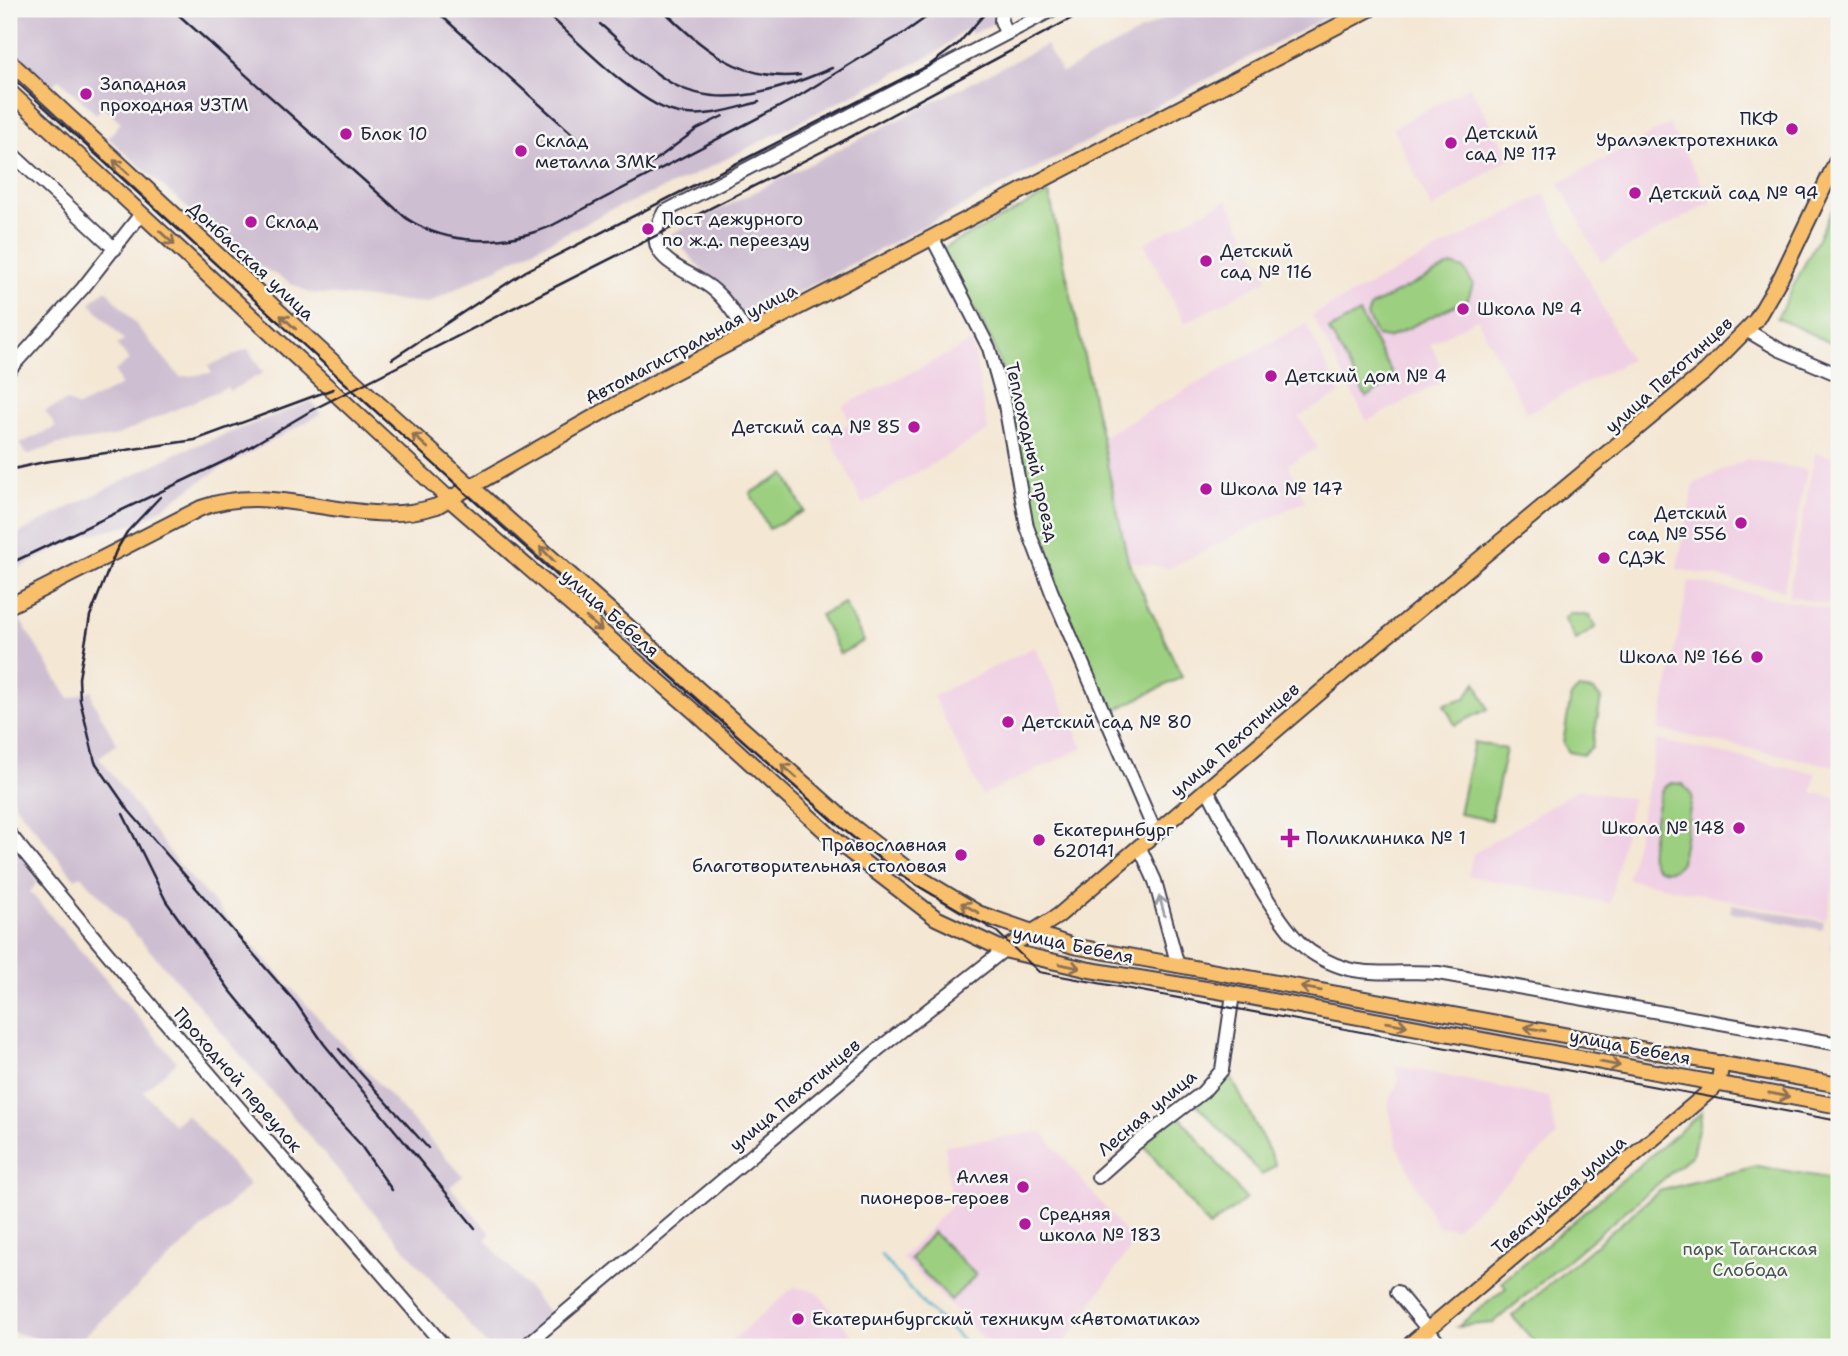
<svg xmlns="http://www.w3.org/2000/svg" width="1848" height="1356" font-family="'Shantell Sans',sans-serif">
<rect width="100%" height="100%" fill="#f6f6f2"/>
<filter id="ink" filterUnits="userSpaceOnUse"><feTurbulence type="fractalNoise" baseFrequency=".0143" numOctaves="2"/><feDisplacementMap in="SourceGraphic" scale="14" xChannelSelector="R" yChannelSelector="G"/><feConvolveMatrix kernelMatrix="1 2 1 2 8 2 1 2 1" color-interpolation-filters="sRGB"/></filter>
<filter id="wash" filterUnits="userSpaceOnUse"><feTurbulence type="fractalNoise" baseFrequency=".00686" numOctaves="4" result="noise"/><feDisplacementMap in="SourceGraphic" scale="28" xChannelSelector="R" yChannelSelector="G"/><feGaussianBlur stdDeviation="1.57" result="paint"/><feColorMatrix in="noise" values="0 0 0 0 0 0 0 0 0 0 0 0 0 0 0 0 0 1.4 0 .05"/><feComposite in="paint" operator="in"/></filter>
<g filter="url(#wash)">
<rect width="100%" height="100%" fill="#f4e7d4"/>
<g fill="#f0d0e4">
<path d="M 1470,87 L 1510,158 L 1432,209 L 1393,128 Z"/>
<path d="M 1669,124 L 1712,202 L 1601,262 L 1559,183 Z"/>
<path d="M 1544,194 L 1630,360 L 1527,413 L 1477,319 L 1430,344 L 1448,379 L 1367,421 L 1312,315 Z"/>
<path d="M 1227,200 L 1268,279 L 1185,323 L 1144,243 Z"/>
<path d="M 1306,323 L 1340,394 L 1299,417 L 1318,448 L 1288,464 L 1305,501 L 1169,568 L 1128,561 L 1103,436 Z"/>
<path d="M 972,342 L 988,431 L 863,505 L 829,434 L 850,423 L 843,406 Z"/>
<path d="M 1815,453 L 1839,458 L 1839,607 L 1788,596 Z"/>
<path d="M 1747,459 L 1807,470 L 1784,590 L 1677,569 L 1694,484 Z"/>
<path d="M 1689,581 L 1839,611 L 1839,767 L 1659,730 Z"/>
<path d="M 1035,647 L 1083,748 L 982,795 L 933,696 Z"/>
<path d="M 1657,740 L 1816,773 L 1812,792 L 1839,798 L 1839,857 L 1826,920 L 1628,879 Z"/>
<path d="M 1578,789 L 1632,799 L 1610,903 L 1468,876 L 1473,854 Z"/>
<path d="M 1839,905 L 1839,951 L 1830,949 Z"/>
<path d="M 1394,1065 L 1548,1097 L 1557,1137 L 1456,1228 L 1437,1226 L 1397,1146 L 1388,1105 L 1399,1080 Z"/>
<path d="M 1042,1132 L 1134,1243 L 1061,1347 L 992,1347 L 902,1258 L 951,1205 L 945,1145 Z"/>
<path d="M 794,1287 L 816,1291 L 862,1347 L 724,1347 Z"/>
</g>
<g fill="#cebed1">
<path d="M 9,9 L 1023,9 L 972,34 L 967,28 L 939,51 L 764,140 L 686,179 L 609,211 L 428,303 L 309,293 L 243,257 L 108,138 L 121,122 L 103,107 L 96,114 L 59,79 L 51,88 L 9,47 Z"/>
<path d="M 1182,9 L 1342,9 L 744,320 L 671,234 L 1046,45 L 1062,73 Z"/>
<path d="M 106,289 L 180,377 L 212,373 L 208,366 L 248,349 L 263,373 L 230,391 L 227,387 L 113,437 L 59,444 L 27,455 L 19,444 L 56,427 L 45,411 L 67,401 L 78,407 L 121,385 L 115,371 L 129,360 L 117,345 L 124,340 L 90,303 Z"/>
<path d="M 312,401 L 321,414 L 213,473 L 140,523 L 84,536 L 9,573 L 9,538 L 179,452 Z"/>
<path d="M 17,615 L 69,699 L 92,690 L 93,701 L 117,744 L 99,757 L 180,866 L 463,1176 L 450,1187 L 491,1234 L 485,1239 L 553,1317 L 517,1347 L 488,1347 L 182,986 L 81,875 L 75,879 L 9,797 L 9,620 Z"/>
<path d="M 9,839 L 27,861 L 37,883 L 30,892 L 177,1062 L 143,1091 L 174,1125 L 186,1114 L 250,1185 L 72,1347 L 9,1331 Z"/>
<path d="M 1732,904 L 1824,922 L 1822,930 L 1730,912 Z"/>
</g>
<g fill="#9cd080" stroke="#5f795e" stroke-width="2">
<path d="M 1049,193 L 1128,561 L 1182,677 L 1109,713 L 1039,551 L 1025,498 L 1004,377 L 993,343 L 942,249 Z"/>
<path d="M 1839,197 L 1839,347 L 1777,318 Z"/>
<path d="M 1451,265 L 1464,269 L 1473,284 L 1468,299 L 1388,338 L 1377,336 L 1367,316 L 1371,306 Z"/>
<path d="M 1359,313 L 1396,380 L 1366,397 L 1329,330 Z"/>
<path d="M 785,474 L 804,511 L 769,529 L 750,493 Z"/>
<path d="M 844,603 L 864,641 L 840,654 L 820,615 Z"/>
<path d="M 1570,613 L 1589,616 L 1596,627 L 1576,640 L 1564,618 Z"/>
<path d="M 1476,682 L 1488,709 L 1455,725 L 1444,704 L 1465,698 Z"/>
<path d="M 1579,689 L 1594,691 L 1601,699 L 1592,747 L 1583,755 L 1569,752 L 1563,743 L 1571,696 Z"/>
<path d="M 1474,742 L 1506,749 L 1491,820 L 1459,814 Z"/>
<path d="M 1671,783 L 1683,784 L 1692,796 L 1681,862 C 1673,874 1655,874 1651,858 C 1649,849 1658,798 1662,790 C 1664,786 1667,785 1671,783 Z"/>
<path d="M 1227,1069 L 1276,1165 L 1262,1175 L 1193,1100 Z"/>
<path d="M 1702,1112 L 1692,1155 L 1493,1323 L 1458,1326 L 1506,1288 L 1502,1282 Z"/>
<path d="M 1177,1113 L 1246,1199 L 1209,1227 L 1143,1144 Z"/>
<path d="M 1757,1166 L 1839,1180 L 1839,1322 L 1827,1347 L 1539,1347 L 1512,1316 L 1659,1191 Z"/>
<path d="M 933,1232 L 976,1275 L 951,1300 L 910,1259 Z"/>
</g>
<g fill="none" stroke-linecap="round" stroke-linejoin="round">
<path stroke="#50b2cf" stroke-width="2.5" d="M 881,1255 L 926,1307 L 970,1347"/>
</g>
</g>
<g filter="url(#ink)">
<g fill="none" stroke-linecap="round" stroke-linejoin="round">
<defs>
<g id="minor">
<path d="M 1002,9 L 1001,21 L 1006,33"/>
<path d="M 9,151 L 115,249"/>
<path d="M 932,237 L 989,348 L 1005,405 L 1027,527 L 1052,593 L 1156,834"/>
<path d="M 1748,331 L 1780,350 L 1839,375"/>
<path d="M 748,335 C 738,320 729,303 715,291 C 687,266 635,262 664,212 L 1054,9"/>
<path d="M 9,370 L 83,288 L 141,214"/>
<path d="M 1207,789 C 1229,831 1269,912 1301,944 C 1314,956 1331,964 1348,969 C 1378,976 1408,970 1438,973 L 1839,1044"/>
<path d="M 9,833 C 149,1008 299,1176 445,1347"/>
<path d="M 1140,848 L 1155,881 L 1178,966"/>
<path d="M 1098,1177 L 1135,1144 L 1203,1092 L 1222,1070 L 1233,994"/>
<path d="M 1397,1292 L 1442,1347"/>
<path d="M 524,1347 L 881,1047 L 1004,950"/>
</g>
<g id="major">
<path d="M 9,61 L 370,396 L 847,822 L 915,875 L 978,913 L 1073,946 L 1839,1085"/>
<path d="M 9,91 L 449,499 L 697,714 L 836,841 L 936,918 L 1004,950 L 1090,970 L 1218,991 L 1839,1106"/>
<path d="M 9,606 L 201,508 C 279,479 357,532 437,506 L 659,380 L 1370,9"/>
<path d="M 1004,950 L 1058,916 L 1357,661 L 1706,371 L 1756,320 L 1781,277 L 1839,156"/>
<path d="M 1407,1347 L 1718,1084 L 1722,1063"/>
</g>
</defs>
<use href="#minor" stroke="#424052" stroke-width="16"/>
<use href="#major" stroke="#424052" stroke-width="18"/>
<use href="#minor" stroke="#fff" stroke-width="12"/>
<use href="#major" stroke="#f8bf6c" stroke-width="14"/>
<path stroke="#22223b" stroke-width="2" d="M 9,75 L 510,534 L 841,828 L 898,874 L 997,932 L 1039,972 L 1839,1121"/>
<g stroke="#22223b" stroke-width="2.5">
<path d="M 172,9 L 406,218 C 448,246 504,246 551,226 L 794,99 L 862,57"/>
<path d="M 434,9 L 578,139"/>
<path d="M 542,9 C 574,37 639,107 679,113 C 708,118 732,109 759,102"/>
<path d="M 662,9 C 702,48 740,82 800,75"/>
<path d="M 600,24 C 623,43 645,68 671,83 C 723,112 782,89 832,68"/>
<path d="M 855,61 L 904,33 L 938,9"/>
<path d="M 645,168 L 697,129 L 723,116"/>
<path d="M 392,359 L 526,271 L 931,64 L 958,44 L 989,9"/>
<path d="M 9,470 L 44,462 L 195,440 L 333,389"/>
<path d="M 160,497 L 127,532 L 116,551 L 90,616 L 79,678 L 80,700 L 95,762 L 129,811 L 296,1003 L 324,1044 L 475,1228"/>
<path d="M 9,564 L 231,458 L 314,409 L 839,143 L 1089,9"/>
<path d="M 123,814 L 166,901 L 229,989 L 320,1101 L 359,1143 L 392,1190"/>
<path d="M 339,1049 L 428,1148"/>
</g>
</g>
<defs><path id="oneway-shaft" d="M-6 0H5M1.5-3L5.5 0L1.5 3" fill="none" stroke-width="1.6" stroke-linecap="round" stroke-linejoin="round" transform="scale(1.75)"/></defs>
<g stroke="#8d7054">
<use href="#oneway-shaft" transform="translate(121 167) rotate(-138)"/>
<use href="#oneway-shaft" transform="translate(167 238) rotate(43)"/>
<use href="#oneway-shaft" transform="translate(288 322) rotate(-138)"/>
<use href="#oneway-shaft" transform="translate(420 441) rotate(-138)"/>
<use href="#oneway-shaft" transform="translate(547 554) rotate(-134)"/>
<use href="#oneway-shaft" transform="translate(594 624) rotate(41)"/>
<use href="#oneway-shaft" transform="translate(789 771) rotate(-139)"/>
<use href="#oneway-shaft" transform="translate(970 908) rotate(-150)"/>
<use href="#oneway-shaft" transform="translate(1070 966) rotate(12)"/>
<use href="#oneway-shaft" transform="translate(1311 989) rotate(-170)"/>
<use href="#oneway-shaft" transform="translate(1397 1024) rotate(10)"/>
<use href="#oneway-shaft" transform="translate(1535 1029) rotate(-170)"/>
<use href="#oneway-shaft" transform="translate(1610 1064) rotate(11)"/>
<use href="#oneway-shaft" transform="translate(1779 1095) rotate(11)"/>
</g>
<use stroke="#9c9ca7" href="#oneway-shaft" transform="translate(1162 906) rotate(-105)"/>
</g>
<g fill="#b5179e" stroke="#f6f6f2" stroke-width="2.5">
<circle cx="86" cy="94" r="7"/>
<circle cx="1792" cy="129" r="7"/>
<circle cx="346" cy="134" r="7"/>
<circle cx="1451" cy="143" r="7"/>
<circle cx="521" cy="151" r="7"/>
<circle cx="1635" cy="193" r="7"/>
<circle cx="251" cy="222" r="7"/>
<circle cx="648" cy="229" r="7"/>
<circle cx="1206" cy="261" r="7"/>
<circle cx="1463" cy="309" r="7"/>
<circle cx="1271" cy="376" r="7"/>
<circle cx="914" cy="427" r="7"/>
<circle cx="1206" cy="489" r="7"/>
<circle cx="1741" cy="523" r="7"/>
<circle cx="1604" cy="558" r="7"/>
<circle cx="1757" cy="657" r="7"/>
<circle cx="1008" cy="722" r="7"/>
<circle cx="1739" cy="828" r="7"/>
<path d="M1286.5 827.5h7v7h7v7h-7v7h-7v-7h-7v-7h7z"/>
<circle cx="1039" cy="840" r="7"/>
<circle cx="961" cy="855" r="7"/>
<circle cx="1023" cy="1187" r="7"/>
<circle cx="1025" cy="1224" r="7"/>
<circle cx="798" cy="1319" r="7"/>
</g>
<g text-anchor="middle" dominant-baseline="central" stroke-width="5" stroke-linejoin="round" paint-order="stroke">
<g font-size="18" fill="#22223b" stroke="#f6f6f2" text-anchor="start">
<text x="100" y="84">Западная<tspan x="100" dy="21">проходная УЗТМ</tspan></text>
<text x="1778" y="119" text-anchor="end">ПКФ<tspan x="1778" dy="21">Уралэлектротехника</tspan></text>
<text x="1465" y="133">Детский<tspan x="1465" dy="21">сад № 117</tspan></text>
<text x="360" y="134">Блок 10</text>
<text x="535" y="141">Склад<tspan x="535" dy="21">металла ЗМК</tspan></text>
<text x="1649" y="193">Детский сад № 94</text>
<text x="662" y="219">Пост дежурного<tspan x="662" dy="21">по ж.д. переезду</tspan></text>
<text x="265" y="222">Склад</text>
<text x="1220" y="251">Детский<tspan x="1220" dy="21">сад № 116</tspan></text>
<text x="1477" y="309">Школа № 4</text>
<text x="1285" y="376">Детский дом № 4</text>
<text x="900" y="427" text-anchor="end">Детский сад № 85</text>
<text x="1220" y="489">Школа № 147</text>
<text x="1727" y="513" text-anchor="end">Детский<tspan x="1727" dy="21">сад № 556</tspan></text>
<text x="1618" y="558">СДЭК</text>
<text x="1743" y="657" text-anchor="end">Школа № 166</text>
<text x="1022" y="722">Детский сад № 80</text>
<text x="1725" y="828" text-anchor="end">Школа № 148</text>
<text x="1053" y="830">Екатеринбург<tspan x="1053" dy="21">620141</tspan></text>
<text x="1306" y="838">Поликлиника № 1</text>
<text x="947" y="845" text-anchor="end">Православная<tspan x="947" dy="21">благотворительная столовая</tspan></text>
<text x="1009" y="1177" text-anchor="end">Аллея<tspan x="1009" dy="21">пионеров-героев</tspan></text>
<text x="1039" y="1214">Средняя<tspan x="1039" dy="21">школа № 183</tspan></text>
<text x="812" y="1319">Екатеринбургский техникум «Автоматика»</text>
</g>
<g font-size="18" fill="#22223b" stroke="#f6f6f2">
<text transform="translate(251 261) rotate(43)">Донбасская улица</text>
<text transform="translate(691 344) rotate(-28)">Автомагистральная улица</text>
<text transform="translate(1669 375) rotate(-42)">улица Пехотинцев</text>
<text transform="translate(1032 452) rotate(77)">Теплоходный проезд</text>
<text transform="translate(610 613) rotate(41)">улица Бебеля</text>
<text transform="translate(1235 740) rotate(-41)">улица Пехотинцев</text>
<text transform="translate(1073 945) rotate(12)">улица Бебеля</text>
<text transform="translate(1630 1047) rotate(11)">улица Бебеля</text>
<text transform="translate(238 1080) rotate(49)">Проходной переулок</text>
<text transform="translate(795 1095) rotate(-40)">улица Пехотинцев</text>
<text transform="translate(1147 1113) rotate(-40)">Лесная улица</text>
<text transform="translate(1559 1195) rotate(-41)">Таватуйская улица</text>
</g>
<g font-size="18" fill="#475650" stroke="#f6f6f2">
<text x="1750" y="1249">парк Таганская<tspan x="1750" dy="21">Слобода</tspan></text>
</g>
</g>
<rect width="1848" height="1356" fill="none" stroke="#f6f6f2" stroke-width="35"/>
</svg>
